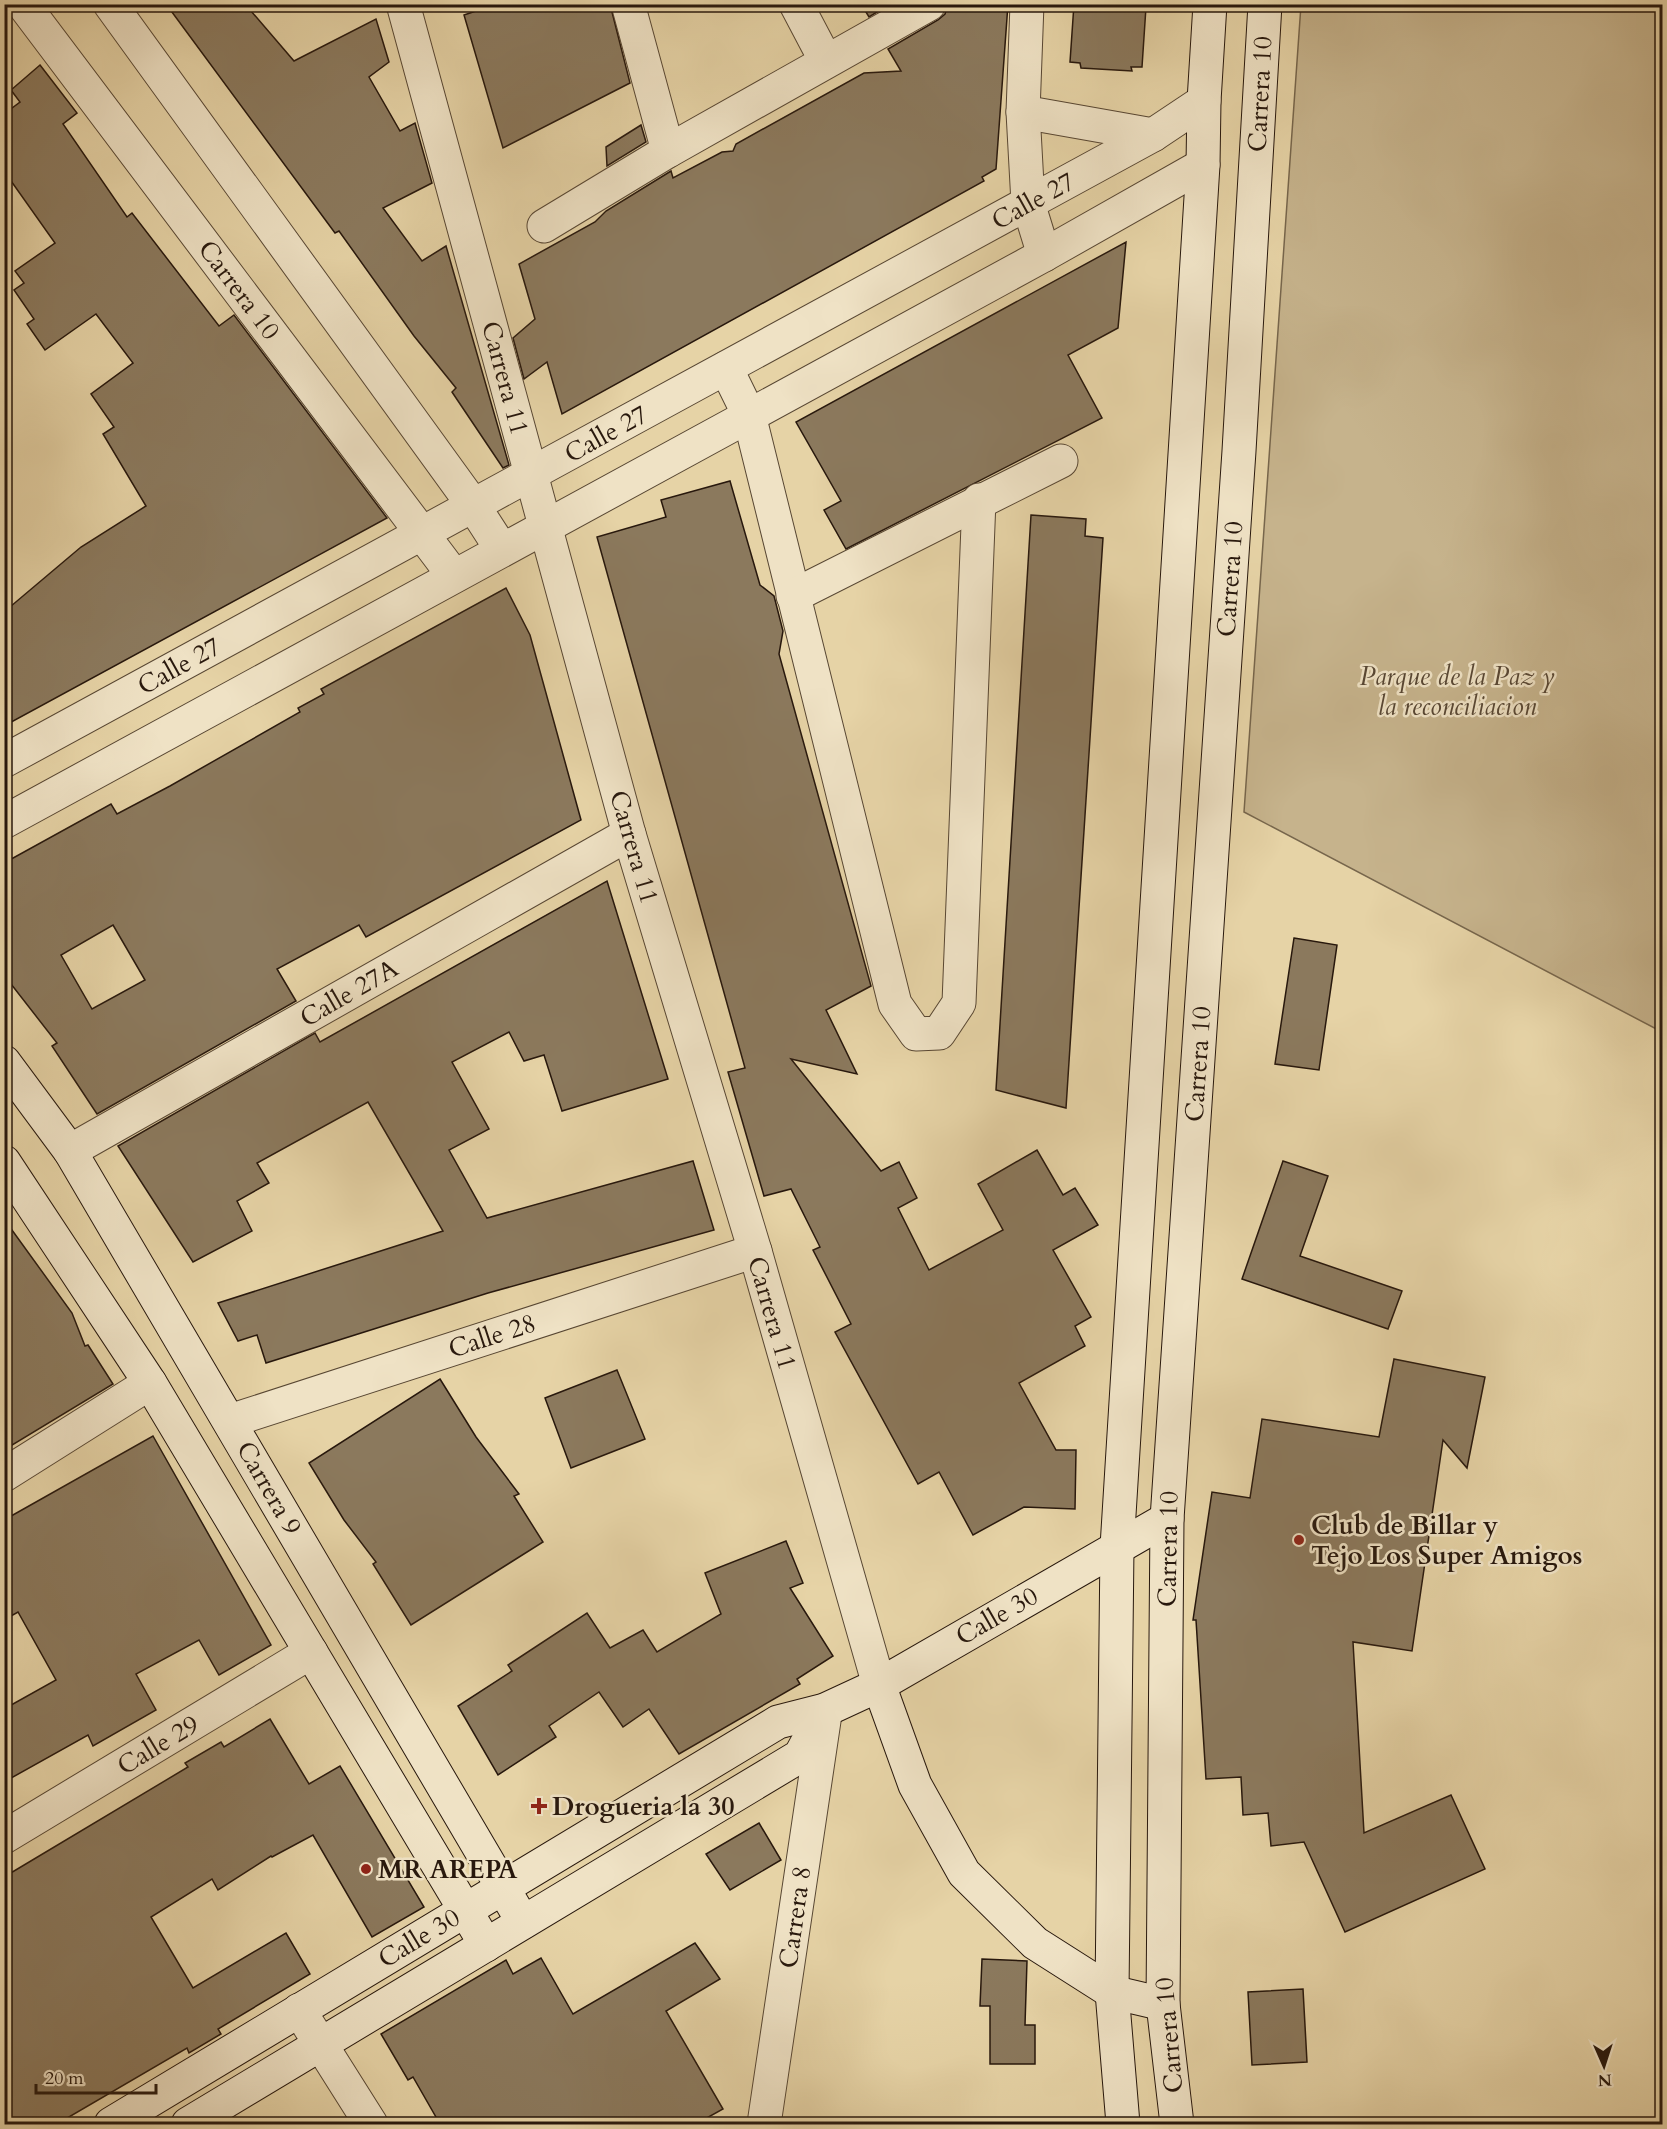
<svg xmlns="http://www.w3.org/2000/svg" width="1667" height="2129" font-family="Cardo,serif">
<rect width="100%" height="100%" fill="#e6d3a6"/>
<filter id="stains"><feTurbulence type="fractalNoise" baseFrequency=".00333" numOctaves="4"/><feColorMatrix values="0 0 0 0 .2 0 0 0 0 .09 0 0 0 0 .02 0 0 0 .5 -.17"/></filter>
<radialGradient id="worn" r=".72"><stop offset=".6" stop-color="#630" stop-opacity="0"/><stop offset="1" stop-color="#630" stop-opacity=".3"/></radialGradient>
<path fill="#c6b38c" stroke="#77664c" stroke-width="1.5" d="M 1301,5 L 1662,5 L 1662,1032 L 1244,812 Z"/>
<g fill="#8b795d" stroke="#28180d" stroke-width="1.5" fill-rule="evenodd">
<path d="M 166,4 L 245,4 L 294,61 L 376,19 L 389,62 L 369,77 L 400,131 L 415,123 L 432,183 L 383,208 L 422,261 L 446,246 L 509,465 L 503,468 L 452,392 L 456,388 L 414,336 L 339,231 L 335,233 Z"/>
<path d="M 474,4 L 610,4 L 630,83 L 503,148 L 464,15 L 476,11 Z"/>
<path d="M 861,4 L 890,4 L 869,17 Z"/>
<path d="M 948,4 L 1008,4 L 996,169 L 982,177 L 984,181 L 562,414 L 547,362 L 524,379 L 513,338 L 535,319 L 519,264 L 595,222 L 606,211 L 671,171 L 673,178 L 722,152 L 733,151 L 736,144 L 864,73 L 901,71 L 888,49 L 938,20 L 945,14 Z"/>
<path d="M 1074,4 L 1146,7 L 1142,67 L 1131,67 L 1132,71 L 1081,68 L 1080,63 L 1070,62 Z"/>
<path d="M 40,65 L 77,113 L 63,124 L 127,217 L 132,213 L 219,326 L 234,315 L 387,518 L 4,726 L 4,612 L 81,547 L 146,506 L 103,434 L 114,427 L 91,394 L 133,363 L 96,314 L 45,350 L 27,324 L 34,319 L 14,290 L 24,283 L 15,271 L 55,243 L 4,171 L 4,114 L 20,102 L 11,90 Z"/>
<path d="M 641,125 L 646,142 L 607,166 L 606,147 Z"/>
<path d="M 1126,242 L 1118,328 L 1068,355 L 1102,418 L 846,549 L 824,510 L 841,501 L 796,422 Z"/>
<path d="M 730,481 L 760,585 L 774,596 L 783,631 L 779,654 L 871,986 L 826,1010 L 857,1074 L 791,1059 L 881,1171 L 899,1162 L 917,1198 L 898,1208 L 929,1270 L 1003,1230 L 978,1184 L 1037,1150 L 1063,1195 L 1075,1188 L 1098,1225 L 1053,1250 L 1091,1317 L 1075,1326 L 1085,1346 L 1019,1383 L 1056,1450 L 1076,1450 L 1075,1509 L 1024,1507 L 973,1535 L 939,1472 L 918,1484 L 835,1332 L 851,1324 L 813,1250 L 820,1247 L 791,1189 L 764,1196 L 728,1072 L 745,1068 L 597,537 L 666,517 L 661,500 Z"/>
<path d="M 1031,515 L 1086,519 L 1085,536 L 1103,538 L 1066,1108 L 996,1090 Z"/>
<path d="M 506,588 L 530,635 L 581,820 L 366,937 L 359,925 L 277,969 L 296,1001 L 97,1114 L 52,1046 L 57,1043 L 4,975 L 4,863 L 111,804 L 117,814 L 170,786 L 300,712 L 298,708 L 324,694 L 321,689 ZM 113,925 L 145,980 L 92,1009 L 61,955 Z"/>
<path d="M 607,881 L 668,1079 L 562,1111 L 544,1055 L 524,1061 L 509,1032 L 452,1062 L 489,1129 L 449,1150 L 487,1218 L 693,1161 L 714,1230 L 488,1293 L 266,1363 L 257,1335 L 238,1341 L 218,1303 L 443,1231 L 368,1102 L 257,1163 L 269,1183 L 237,1201 L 252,1231 L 193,1262 L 118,1146 L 315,1033 L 320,1042 Z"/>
<path d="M 1294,938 L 1337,945 L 1319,1070 L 1275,1064 Z"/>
<path d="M 1283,1161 L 1328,1176 L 1300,1256 L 1402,1291 L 1388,1329 L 1242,1279 Z"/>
<path d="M 4,1219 L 72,1313 L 85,1346 L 88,1345 L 113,1384 L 4,1450 Z"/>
<path d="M 1394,1359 L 1485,1377 L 1467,1468 L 1443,1440 L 1412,1651 L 1353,1642 L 1364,1833 L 1451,1795 L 1485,1869 L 1345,1932 L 1304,1842 L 1271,1846 L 1268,1813 L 1243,1815 L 1241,1777 L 1206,1779 L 1196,1620 L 1193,1620 L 1212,1492 L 1250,1498 L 1262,1419 L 1379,1437 Z"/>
<path d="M 617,1370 L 645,1439 L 571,1468 L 545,1398 Z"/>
<path d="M 440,1379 L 476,1437 L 519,1494 L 514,1496 L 543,1542 L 411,1625 L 373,1564 L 376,1562 L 344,1520 L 309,1463 Z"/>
<path d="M 153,1436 L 271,1645 L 219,1675 L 199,1640 L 136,1674 L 156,1710 L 93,1746 L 88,1735 L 4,1782 L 4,1709 L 56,1680 L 18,1612 L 4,1620 L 4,1520 Z"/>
<path d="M 786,1541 L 803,1583 L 790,1588 L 833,1656 L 797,1679 L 800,1684 L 679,1754 L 649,1709 L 623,1727 L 599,1692 L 549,1726 L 556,1737 L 498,1775 L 458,1706 L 512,1671 L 508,1665 L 587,1613 L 610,1648 L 643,1630 L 657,1652 L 721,1614 L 705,1573 Z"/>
<path d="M 270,1719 L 309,1784 L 340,1766 L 424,1907 L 372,1937 L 313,1835 L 272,1857 L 271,1856 L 218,1890 L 212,1879 L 151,1917 L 193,1988 L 286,1933 L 310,1974 L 218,2029 L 221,2034 L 189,2053 L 187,2048 L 57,2124 L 4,2124 L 4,1877 L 188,1767 L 185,1763 L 221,1742 L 224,1747 Z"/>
<path d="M 759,1823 L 781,1860 L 730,1890 L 706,1854 Z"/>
<path d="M 695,1943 L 720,1979 L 666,2011 L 723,2109 L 696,2124 L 440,2124 L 413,2077 L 408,2080 L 381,2034 L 506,1960 L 513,1974 L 541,1958 L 573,2014 Z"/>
<path d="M 982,1959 L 1027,1961 L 1025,2025 L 1035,2025 L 1035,2064 L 990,2064 L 990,2006 L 980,2006 Z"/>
<path d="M 1303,1989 L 1307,2062 L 1252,2065 L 1248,1992 Z"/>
</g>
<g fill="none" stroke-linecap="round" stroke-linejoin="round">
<defs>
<g id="street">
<path d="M 23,4 L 454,576"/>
<path d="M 110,4 L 473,505 L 502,550"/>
<path d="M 403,4 L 629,834 L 755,1251 L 879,1685"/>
<path d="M 628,4 L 668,151"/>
<path d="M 796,4 L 826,61"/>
<path d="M 1027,4 L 1023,112 L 1028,203 L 1044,255"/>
<path d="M 1023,112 L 1153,135"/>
<path d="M 544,226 L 668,151 L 929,4"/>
<path d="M 726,368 L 749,415 L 895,1004 L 916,1034 L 939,1033 L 959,1003 L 979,500"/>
<path d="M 793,596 L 1061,461"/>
<path d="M 4,761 L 1153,135 L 1204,101"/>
<path d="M 4,822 L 1044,255 L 1203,165"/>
<path d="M 70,1151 L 629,834"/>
<path d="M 230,1421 L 755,1251"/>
<path d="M 4,1475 L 150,1383"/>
<path d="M 4,1837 L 311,1652"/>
<path d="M 299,2010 L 371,2124"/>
<path d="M 764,2124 L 825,1714"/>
</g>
<g id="secondary">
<path d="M 4,1062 L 70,1151 L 523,1922"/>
<path d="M 4,1162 L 150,1383 L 486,1945"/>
<path d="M 879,1685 L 915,1785 L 964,1873 L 1035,1943 L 1112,1992 L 1163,2004"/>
<path d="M 111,2124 L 778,1722 L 825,1710 L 879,1685 L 1167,1519"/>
<path d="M 188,2124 L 800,1756 L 825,1710"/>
<path d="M 1123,2124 L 1112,1992 L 1117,1547 L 1203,165 L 1204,101 L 1210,4"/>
<path d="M 1177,2124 L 1163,2004 L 1167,1519 L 1239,451 L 1265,4"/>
</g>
</defs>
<use href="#street" stroke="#584733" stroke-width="35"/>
<use href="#secondary" stroke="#28180d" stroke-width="35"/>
<use href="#street" stroke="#efe2c5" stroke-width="33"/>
<use href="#secondary" stroke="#efe2c5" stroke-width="33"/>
</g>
<g fill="#8f2418" stroke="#efe2c5" stroke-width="2">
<circle cx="1299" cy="1540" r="6"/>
<path d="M536 1797h6v6h6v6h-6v6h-6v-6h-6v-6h6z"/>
<circle cx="366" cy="1869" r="6"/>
</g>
<g text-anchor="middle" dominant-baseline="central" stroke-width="5" stroke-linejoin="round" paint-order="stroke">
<g font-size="26" fill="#28180d" stroke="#efe2c5">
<text transform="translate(1260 94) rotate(-87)">Carrera 10</text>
<text transform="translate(1033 201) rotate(-29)">Calle 27</text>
<text transform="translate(239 290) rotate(53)">Carrera 10</text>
<text transform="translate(505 378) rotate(75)">Carrera 11</text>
<text transform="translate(606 434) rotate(-29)">Calle 27</text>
<text transform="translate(1230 579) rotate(-86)">Carrera 10</text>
<text transform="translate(179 666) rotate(-29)">Calle 27</text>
<text transform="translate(634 847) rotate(74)">Carrera 11</text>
<text transform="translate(349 993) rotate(-30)">Calle 27A</text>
<text transform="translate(1198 1064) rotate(-86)">Carrera 10</text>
<text transform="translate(772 1313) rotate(74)">Carrera 11</text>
<text transform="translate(492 1336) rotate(-18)">Calle 28</text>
<text transform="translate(269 1488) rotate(60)">Carrera 9</text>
<text transform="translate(1168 1549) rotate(-89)">Carrera 10</text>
<text transform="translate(997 1616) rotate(-30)">Calle 30</text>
<text transform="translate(158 1745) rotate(-31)">Calle 29</text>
<text transform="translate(795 1917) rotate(-82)">Carrera 8</text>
<text transform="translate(419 1938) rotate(-31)">Calle 30</text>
<text transform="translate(1169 2035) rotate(-95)">Carrera 10</text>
</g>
<g font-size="26" font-style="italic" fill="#574633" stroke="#efe2c5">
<text x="1457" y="676">Parque de la Paz y<tspan x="1457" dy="30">la reconciliacion</tspan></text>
</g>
<g font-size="26" font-weight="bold" fill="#28180d" stroke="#efe2c5" text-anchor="start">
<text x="1311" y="1525">Club de Billar y<tspan x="1311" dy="30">Tejo Los Super Amigos</tspan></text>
<text x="552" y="1806">Drogueria la 30</text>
<text x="378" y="1869">MR AREPA</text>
</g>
</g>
<rect width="1667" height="2129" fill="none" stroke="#e6d3a6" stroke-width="24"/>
<rect x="6" y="6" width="1655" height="2117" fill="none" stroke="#28180d" stroke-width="3"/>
<rect x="12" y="12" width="1643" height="2105" fill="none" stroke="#28180d" stroke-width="1.5"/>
<g transform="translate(1604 2066) rotate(177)" stroke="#efe2c5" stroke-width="4.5" paint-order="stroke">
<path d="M0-4.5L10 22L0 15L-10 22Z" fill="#28180d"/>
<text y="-9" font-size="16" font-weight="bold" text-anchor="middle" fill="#28180d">N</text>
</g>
<path d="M36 2084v9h120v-9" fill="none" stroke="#28180d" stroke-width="3"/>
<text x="45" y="2084" font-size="18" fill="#28180d" stroke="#efe2c5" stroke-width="4.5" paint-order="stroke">20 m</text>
<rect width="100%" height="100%" filter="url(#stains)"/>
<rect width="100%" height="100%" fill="url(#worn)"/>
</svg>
